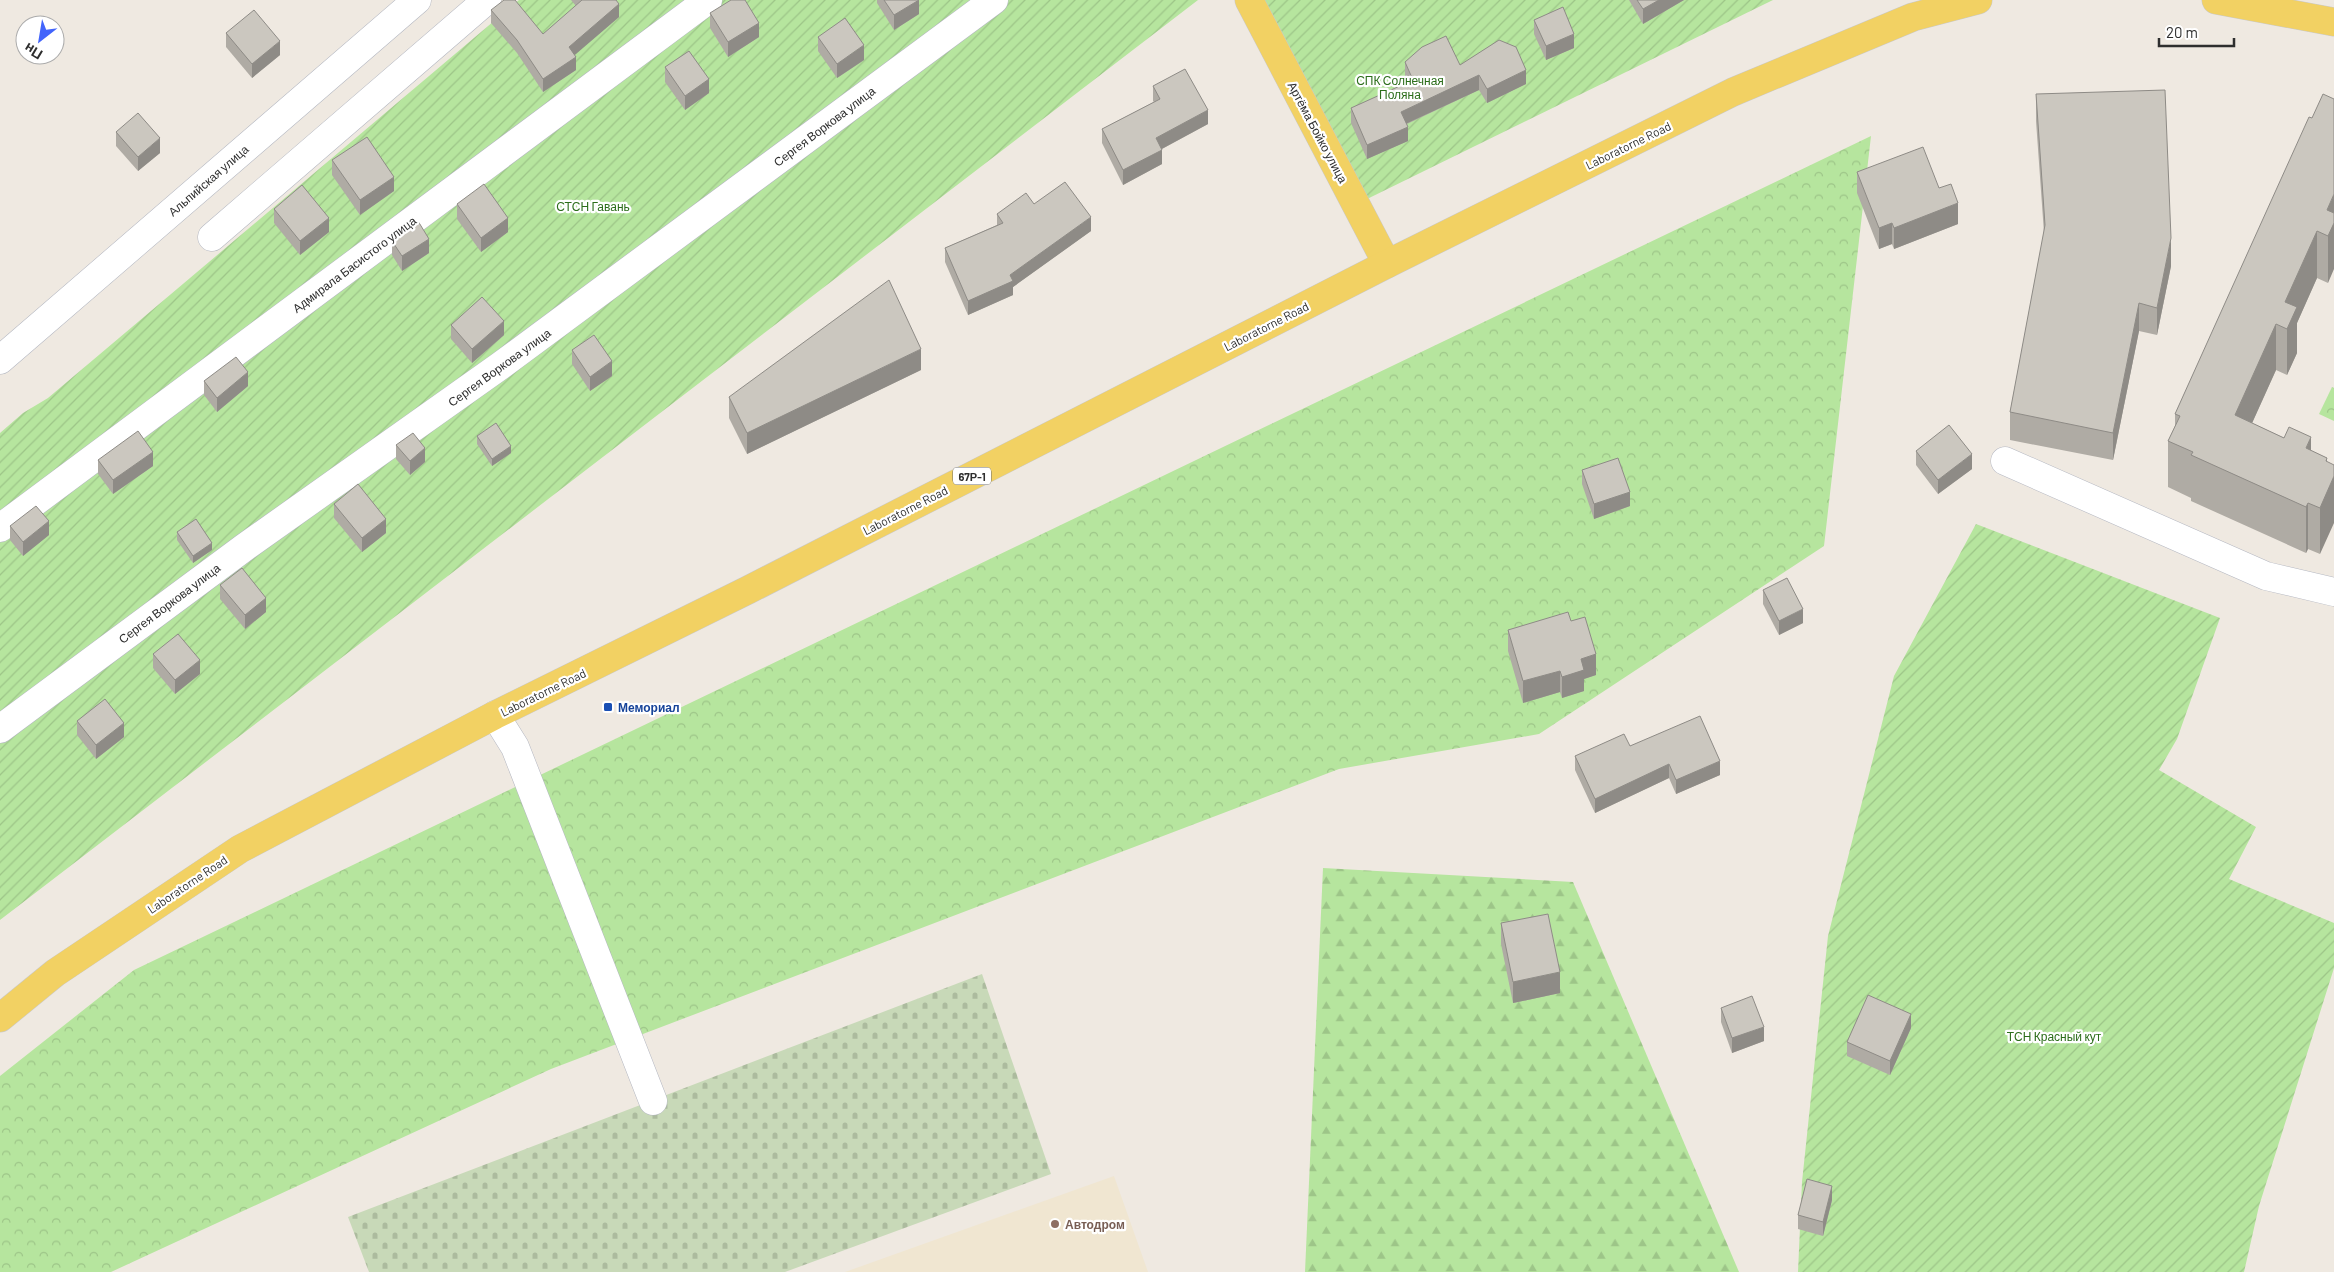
<svg xmlns="http://www.w3.org/2000/svg" width="2334" height="1272" font-family="Barlow,sans-serif">
<defs>
<pattern id="forest-firs" width="22" height="20" patternUnits="userSpaceOnUse" patternTransform="scale(1.25)"><rect width="22" height="20" fill="#b6e59e"/><path d="M5 1l3.5 6h-7zM16 11l3.5 6h-7z" fill="#9dc588"/></pattern>
<pattern id="cemetery-stones" width="16" height="16" patternUnits="userSpaceOnUse" patternTransform="scale(1.25)"><rect width="16" height="16" fill="#c8d9b8"/><path d="M2 7V4a2 2 0 0 1 4 0v3zM10 15v-3a2 2 0 0 1 4 0v3z" fill="#acbb9e"/></pattern>
<pattern id="park-crowns" width="20" height="18" patternUnits="userSpaceOnUse" patternTransform="scale(1.25)"><rect width="20" height="18" fill="#b6e59e"/><path d="M2 6a3 3 0 1 1 6 0M12 15a3 3 0 1 1 6 0" fill="none" stroke="#9dc588"/></pattern>
<pattern id="garden-furrows" width="10" height="10" patternUnits="userSpaceOnUse" patternTransform="scale(1.25)"><rect width="10" height="10" fill="#b6e59e"/><path d="M-1 1l2-2M0 10L10 0M9 11l2-2" fill="none" stroke="#9dc588"/></pattern>
</defs>
<rect width="100%" height="100%" fill="#efe9e1"/>
<path fill="#f0e6d1" d="M 1114,1176 L 1148,1272 L 845,1272 Z"/>
<path fill="url(#forest-firs)" d="M 1323,868 L 1573,882 L 1739,1272 L 1305,1272 Z"/>
<path fill="url(#cemetery-stones)" d="M 982,974 L 1051,1174 L 785,1272 L 369,1272 L 348,1217 Z"/>
<g fill="url(#park-crowns)">
<path d="M 1871,136 L 1824,546 L 1539,734 L 1339,769 L 551,1069 L 111,1272 L 0,1272 L 0,1076 L 134,970 Z"/>
<path d="M 2332,387 L 2334,388 L 2334,421 L 2319,414 Z"/>
</g>
<g fill="url(#garden-furrows)">
<path d="M 519,0 L 1198,0 L 0,920 L 0,433 L 23,413 L 48,398 Z"/>
<path d="M 1256,0 L 1773,0 L 1363,201 Z"/>
<path d="M 1976,524 L 2220,618 L 2177,739 L 2159,770 L 2256,827 L 2229,879 L 2334,923 L 2334,968 L 2259,1206 L 2244,1272 L 1798,1272 L 1802,1182 L 1828,936 L 1894,676 Z"/>
</g>
<g fill="none" stroke-linecap="round" stroke-linejoin="round">
<defs>
<g id="minor">
<path d="M 212,237 L 487,0"/>
<path d="M 0,360 L 417,0"/>
<path d="M 2005,461 L 2266,576 L 2334,592"/>
<path d="M 0,528 L 708,0"/>
<path d="M 495,715 L 515,747 L 653,1101"/>
<path d="M 0,729 L 245,547 L 500,366 L 994,0"/>
</g>
<g id="major">
<path d="M 1249,0 L 1387,264"/>
<path d="M 2216,0 L 2334,22"/>
<path d="M 0,1018 L 55,973 L 240,849 L 495,715 L 748,590 L 1387,264 L 1733,92 L 1913,17 L 1978,0"/>
</g>
</defs>
<use href="#minor" stroke="#b4b7c1" stroke-width="29"/>
<use href="#major" stroke="#c9c9c9" stroke-width="29"/>
<use href="#minor" stroke="#fff" stroke-width="28"/>
<use href="#major" stroke="#f2d163" stroke-width="28"/>
</g>
<g fill="#afaba4">
<path d="M 571,0 L 616,0 L 619,17 L 574,55 L 576,70 L 543,92 L 517,53 L 491,23 L 491,10 L 543,34 L 576,6 Z"/>
<path d="M 877,0 L 919,0 L 919,14 L 894,30 L 877,3 Z"/>
<path d="M 1629,0 L 1684,0 L 1643,24 Z"/>
<path d="M 710,13 L 759,37 L 728,57 L 710,28 Z"/>
<path d="M 1534,20 L 1574,48 L 1546,60 L 1534,34 Z"/>
<path d="M 226,33 L 280,55 L 252,78 L 226,47 Z"/>
<path d="M 818,37 L 864,60 L 837,78 L 818,51 Z"/>
<path d="M 1405,62 L 1460,65 L 1526,84 L 1487,103 L 1479,90 L 1407,124 L 1408,141 L 1367,159 L 1351,123 L 1351,108 L 1408,83 L 1405,77 Z"/>
<path d="M 665,67 L 709,93 L 685,110 L 665,82 Z"/>
<path d="M 1153,86 L 1208,124 L 1162,149 L 1162,164 L 1123,185 L 1102,143 L 1102,129 L 1154,102 L 1153,101 Z"/>
<path d="M 2036,94 L 2171,266 L 2157,335 L 2139,331 L 2113,460 L 2010,440 L 2010,412 L 2044,233 L 2036,121 Z"/>
<path d="M 2334,99 L 2328,283 L 2317,278 L 2297,323 L 2297,353 L 2287,375 L 2276,370 L 2252,423 L 2327,458 L 2320,554 L 2308,549 L 2306,553 L 2191,501 L 2191,498 L 2168,487 L 2168,441 L 2175,426 L 2175,414 L 2312,118 Z"/>
<path d="M 116,132 L 160,153 L 138,171 L 116,146 Z"/>
<path d="M 332,160 L 394,191 L 360,215 L 332,175 Z"/>
<path d="M 1857,172 L 1939,188 L 1958,224 L 1894,249 L 1892,244 L 1879,249 L 1857,193 Z"/>
<path d="M 457,204 L 508,232 L 481,252 L 457,219 Z"/>
<path d="M 1034,204 L 1091,231 L 1013,287 L 1013,295 L 968,315 L 945,262 L 945,248 L 997,225 L 997,214 Z"/>
<path d="M 274,209 L 329,232 L 300,255 L 274,223 Z"/>
<path d="M 392,241 L 429,253 L 402,271 L 392,255 Z"/>
<path d="M 451,325 L 504,335 L 472,363 L 451,339 Z"/>
<path d="M 572,350 L 612,376 L 590,391 L 572,364 Z"/>
<path d="M 921,370 L 747,454 L 729,418 L 729,397 Z"/>
<path d="M 204,381 L 248,386 L 217,412 L 204,395 Z"/>
<path d="M 477,436 L 511,453 L 492,466 L 477,444 Z"/>
<path d="M 396,445 L 425,462 L 410,475 L 396,459 Z"/>
<path d="M 1916,451 L 1972,469 L 1938,494 L 1916,465 Z"/>
<path d="M 98,460 L 153,466 L 113,494 L 98,474 Z"/>
<path d="M 1582,470 L 1630,506 L 1594,519 L 1582,484 Z"/>
<path d="M 334,504 L 386,533 L 362,552 L 334,518 Z"/>
<path d="M 10,526 L 49,535 L 23,556 L 10,540 Z"/>
<path d="M 177,532 L 212,550 L 193,563 L 177,540 Z"/>
<path d="M 220,585 L 266,612 L 245,629 L 220,599 Z"/>
<path d="M 1763,590 L 1803,623 L 1779,635 L 1763,604 Z"/>
<path d="M 1571,621 L 1596,675 L 1584,679 L 1584,691 L 1562,698 L 1560,692 L 1523,703 L 1508,651 L 1508,630 Z"/>
<path d="M 153,654 L 200,674 L 175,694 L 153,668 Z"/>
<path d="M 77,721 L 124,737 L 96,759 L 77,735 Z"/>
<path d="M 1630,746 L 1720,775 L 1676,794 L 1669,778 L 1595,813 L 1575,770 L 1575,756 Z"/>
<path d="M 1501,923 L 1560,993 L 1513,1003 L 1501,944 Z"/>
<path d="M 1721,1008 L 1764,1041 L 1732,1053 L 1721,1022 Z"/>
<path d="M 1911,1028 L 1890,1075 L 1847,1056 L 1847,1042 Z"/>
<path d="M 1832,1200 L 1823,1236 L 1798,1229 L 1798,1215 Z"/>
</g>
<g fill="#8e8b86">
<path d="M 919,0 L 919,14 L 894,30 L 894,15 Z"/>
<path d="M 1659,0 L 1684,0 L 1643,24 L 1643,9 Z"/>
<path d="M 619,4 L 619,17 L 569,60 L 569,47 Z"/>
<path d="M 759,23 L 759,37 L 728,57 L 728,42 Z"/>
<path d="M 1574,34 L 1574,48 L 1546,60 L 1546,46 Z"/>
<path d="M 280,41 L 280,55 L 252,78 L 252,64 Z"/>
<path d="M 864,45 L 864,60 L 837,78 L 837,64 Z"/>
<path d="M 576,57 L 576,70 L 543,92 L 543,79 Z"/>
<path d="M 1526,70 L 1526,84 L 1487,103 L 1487,89 Z"/>
<path d="M 1479,75 L 1479,90 L 1401,126 L 1401,112 Z"/>
<path d="M 709,79 L 709,93 L 685,110 L 685,96 Z"/>
<path d="M 1208,110 L 1208,124 L 1156,152 L 1156,138 Z"/>
<path d="M 1408,127 L 1408,141 L 1367,159 L 1367,145 Z"/>
<path d="M 160,138 L 160,153 L 138,171 L 138,157 Z"/>
<path d="M 1162,150 L 1162,164 L 1123,185 L 1123,170 Z"/>
<path d="M 394,177 L 394,191 L 360,215 L 360,200 Z"/>
<path d="M 2334,194 L 2334,269 L 2328,283 L 2328,236 L 2327,210 Z"/>
<path d="M 1958,203 L 1958,224 L 1894,249 L 1894,228 Z"/>
<path d="M 1091,217 L 1091,231 L 1013,287 L 1013,295 L 968,315 L 968,301 L 1010,275 Z"/>
<path d="M 329,218 L 329,232 L 300,255 L 300,241 Z"/>
<path d="M 508,218 L 508,232 L 481,252 L 481,238 Z"/>
<path d="M 1892,223 L 1892,244 L 1879,249 L 1879,228 Z"/>
<path d="M 2317,231 L 2317,278 L 2297,323 L 2297,353 L 2287,375 L 2287,329 L 2285,302 Z"/>
<path d="M 2171,238 L 2171,266 L 2157,335 L 2157,308 Z"/>
<path d="M 429,239 L 429,253 L 402,271 L 402,256 Z"/>
<path d="M 2139,303 L 2139,331 L 2113,460 L 2113,433 Z"/>
<path d="M 504,321 L 504,335 L 472,363 L 472,349 Z"/>
<path d="M 2276,324 L 2276,370 L 2235,461 L 2235,415 Z"/>
<path d="M 921,349 L 921,370 L 747,454 L 747,433 Z"/>
<path d="M 612,361 L 612,376 L 590,391 L 590,377 Z"/>
<path d="M 248,372 L 248,386 L 217,412 L 217,398 Z"/>
<path d="M 2311,437 L 2311,484 L 2306,448 Z"/>
<path d="M 511,446 L 511,453 L 492,466 L 492,459 Z"/>
<path d="M 425,448 L 425,462 L 410,475 L 410,461 Z"/>
<path d="M 153,452 L 153,466 L 113,494 L 113,480 Z"/>
<path d="M 1972,454 L 1972,469 L 1938,494 L 1938,480 Z"/>
<path d="M 2327,458 L 2327,491 L 2334,476 L 2334,523 L 2320,554 L 2320,508 L 2326,461 Z"/>
<path d="M 1630,492 L 1630,506 L 1594,519 L 1594,504 Z"/>
<path d="M 2308,503 L 2308,549 L 2306,553 L 2306,507 Z"/>
<path d="M 386,519 L 386,533 L 362,552 L 362,538 Z"/>
<path d="M 49,521 L 49,535 L 23,556 L 23,542 Z"/>
<path d="M 212,543 L 212,550 L 193,563 L 193,556 Z"/>
<path d="M 266,598 L 266,612 L 245,629 L 245,615 Z"/>
<path d="M 1803,609 L 1803,623 L 1779,635 L 1779,621 Z"/>
<path d="M 1596,654 L 1596,675 L 1584,679 L 1584,691 L 1562,698 L 1562,677 L 1581,659 Z"/>
<path d="M 200,660 L 200,674 L 175,694 L 175,680 Z"/>
<path d="M 1560,671 L 1560,692 L 1523,703 L 1523,681 Z"/>
<path d="M 124,723 L 124,737 L 96,759 L 96,745 Z"/>
<path d="M 1720,761 L 1720,775 L 1676,794 L 1676,780 Z"/>
<path d="M 1669,764 L 1669,778 L 1595,813 L 1595,799 Z"/>
<path d="M 1560,972 L 1560,993 L 1513,1003 L 1513,982 Z"/>
<path d="M 1911,1014 L 1911,1028 L 1890,1075 L 1890,1061 Z"/>
<path d="M 1764,1027 L 1764,1041 L 1732,1053 L 1732,1038 Z"/>
<path d="M 1832,1186 L 1832,1200 L 1823,1236 L 1823,1222 Z"/>
</g>
<g fill="#cbc7bf" stroke="#8e8b86">
<path d="M 504,0 L 515,0 L 543,34 L 582,0 L 616,0 L 619,4 L 569,47 L 576,57 L 543,79 L 517,40 L 491,10 Z"/>
<path d="M 731,0 L 745,0 L 759,23 L 728,42 L 710,13 Z"/>
<path d="M 884,0 L 919,0 L 894,15 Z"/>
<path d="M 1637,0 L 1659,0 L 1643,9 Z"/>
<path d="M 1563,7 L 1574,34 L 1546,46 L 1534,20 Z"/>
<path d="M 254,10 L 280,41 L 252,64 L 226,33 Z"/>
<path d="M 845,18 L 864,45 L 837,64 L 818,37 Z"/>
<path d="M 1446,36 L 1460,65 L 1499,40 L 1516,47 L 1526,70 L 1487,89 L 1479,75 L 1401,112 L 1408,127 L 1367,145 L 1351,108 L 1413,80 L 1405,62 L 1422,47 Z"/>
<path d="M 689,51 L 709,79 L 685,96 L 665,67 Z"/>
<path d="M 1185,69 L 1208,110 L 1156,138 L 1162,150 L 1123,170 L 1102,129 L 1160,99 L 1153,86 Z"/>
<path d="M 2165,90 L 2171,238 L 2157,308 L 2139,303 L 2113,433 L 2010,412 L 2045,225 L 2036,94 Z"/>
<path d="M 2323,94 L 2334,99 L 2334,194 L 2327,210 L 2334,213 L 2334,223 L 2328,236 L 2317,231 L 2285,302 L 2297,307 L 2287,329 L 2276,324 L 2235,415 L 2284,438 L 2289,427 L 2311,437 L 2306,448 L 2327,458 L 2326,461 L 2334,465 L 2334,476 L 2320,508 L 2308,503 L 2306,507 L 2191,455 L 2193,452 L 2168,441 L 2180,416 L 2175,414 L 2216,323 L 2309,117 L 2312,118 Z"/>
<path d="M 138,113 L 160,138 L 138,157 L 116,132 Z"/>
<path d="M 367,137 L 394,177 L 360,200 L 332,160 Z"/>
<path d="M 1923,147 L 1939,188 L 1951,184 L 1958,203 L 1894,228 L 1892,223 L 1879,228 L 1857,172 Z"/>
<path d="M 1065,182 L 1091,217 L 1010,275 L 1013,281 L 968,301 L 945,248 L 1003,223 L 997,214 L 1026,193 L 1034,204 Z"/>
<path d="M 484,184 L 508,218 L 481,238 L 457,204 Z"/>
<path d="M 302,185 L 329,218 L 300,241 L 274,209 Z"/>
<path d="M 418,221 L 429,239 L 402,256 L 392,241 Z"/>
<path d="M 889,280 L 921,349 L 747,433 L 729,397 Z"/>
<path d="M 482,297 L 504,321 L 472,349 L 451,325 Z"/>
<path d="M 594,335 L 612,361 L 590,377 L 572,350 Z"/>
<path d="M 236,357 L 248,372 L 217,398 L 204,381 Z"/>
<path d="M 496,423 L 511,446 L 492,459 L 477,436 Z"/>
<path d="M 1949,425 L 1972,454 L 1938,480 L 1916,451 Z"/>
<path d="M 138,431 L 153,452 L 113,480 L 98,460 Z"/>
<path d="M 413,433 L 425,448 L 410,461 L 396,445 Z"/>
<path d="M 1618,458 L 1630,492 L 1594,504 L 1582,470 Z"/>
<path d="M 358,484 L 386,519 L 362,538 L 334,504 Z"/>
<path d="M 36,506 L 49,521 L 23,542 L 10,526 Z"/>
<path d="M 196,519 L 212,543 L 193,556 L 177,532 Z"/>
<path d="M 242,568 L 266,598 L 245,615 L 220,585 Z"/>
<path d="M 1787,578 L 1803,609 L 1779,621 L 1763,590 Z"/>
<path d="M 1568,612 L 1571,621 L 1585,617 L 1596,654 L 1581,659 L 1584,670 L 1562,677 L 1560,671 L 1523,681 L 1508,630 Z"/>
<path d="M 178,634 L 200,660 L 175,680 L 153,654 Z"/>
<path d="M 105,699 L 124,723 L 96,745 L 77,721 Z"/>
<path d="M 1700,716 L 1720,761 L 1676,780 L 1669,764 L 1595,799 L 1575,756 L 1624,734 L 1630,746 Z"/>
<path d="M 1548,914 L 1560,972 L 1513,982 L 1501,923 Z"/>
<path d="M 1868,995 L 1911,1014 L 1890,1061 L 1847,1042 Z"/>
<path d="M 1752,996 L 1764,1027 L 1732,1038 L 1721,1008 Z"/>
<path d="M 1807,1179 L 1832,1186 L 1823,1222 L 1798,1215 Z"/>
</g>
<rect fill="#1a4fb4" stroke="#fff" stroke-width="2" x="603" y="702" width="10" height="10" rx="2.5"/>
<circle fill="#8d6e63" stroke="#fff" stroke-width="2" cx="1055" cy="1224" r="5"/>
<g text-anchor="middle" dominant-baseline="central" stroke-width="4.5" stroke-linejoin="round" paint-order="stroke">
<rect fill="#fff" stroke="#6d6d6d" stroke-width="1" x="953" y="467.5" width="38" height="17" rx="4"/>
<g font-size="11" font-weight="bold" fill="#2e2e2e">
<text x="972" y="476">67Р-1</text>
</g>
<g font-size="12" fill="#2c6e1b" stroke="#fff">
<text x="1400" y="80">СПК Солнечная<tspan x="1400" dy="14">Поляна</tspan></text>
<text x="593" y="206">СТСН Гавань</text>
<text x="2054" y="1036">ТСН Красный кут</text>
</g>
<g font-size="12" fill="#2e2e2e" stroke="#fff">
<text transform="translate(824 126) rotate(-37)">Сергея Воркова улица</text>
<text transform="translate(1318 132) rotate(62)">Артёма Бойко улица</text>
<text transform="translate(1628 145) rotate(-26)">Laboratorne Road</text>
<text transform="translate(208 180) rotate(-41)">Альпийская улица</text>
<text transform="translate(354 264) rotate(-37)">Адмирала Басистого улица</text>
<text transform="translate(1266 326) rotate(-27)">Laboratorne Road</text>
<text transform="translate(499 367) rotate(-36)">Сергея Воркова улица</text>
<text transform="translate(905 510) rotate(-27)">Laboratorne Road</text>
<text transform="translate(169 603) rotate(-37)">Сергея Воркова улица</text>
<text transform="translate(543 692) rotate(-26)">Laboratorne Road</text>
<text transform="translate(187 884) rotate(-34)">Laboratorne Road</text>
</g>
<g font-size="12" font-weight="bold" fill="#164399" stroke="#fff" text-anchor="start">
<text x="618" y="707">Мемориал</text>
</g>
<g font-size="12" font-weight="bold" fill="#785e54" stroke="#fff" text-anchor="start">
<text x="1065" y="1224">Автодром</text>
</g>
</g>
<g transform="translate(40 40) rotate(211)"><circle r="24" fill="#ffffff" stroke="#ababab"/>
<path d="M0-4L9 19L0 12L-9 19Z" fill="#4264fb"/>
<text y="-8" font-size="14" font-weight="bold" text-anchor="middle" fill="#2e2e2e">Пн</text>
</g>
<path d="M2159 38v8h75v-8" fill="none" stroke="#2e2e2e" stroke-width="2.5"/>
<text x="2166" y="38" font-size="15" fill="#2e2e2e" stroke="#ffffff" stroke-width="4" paint-order="stroke">20 m</text>
</svg>
